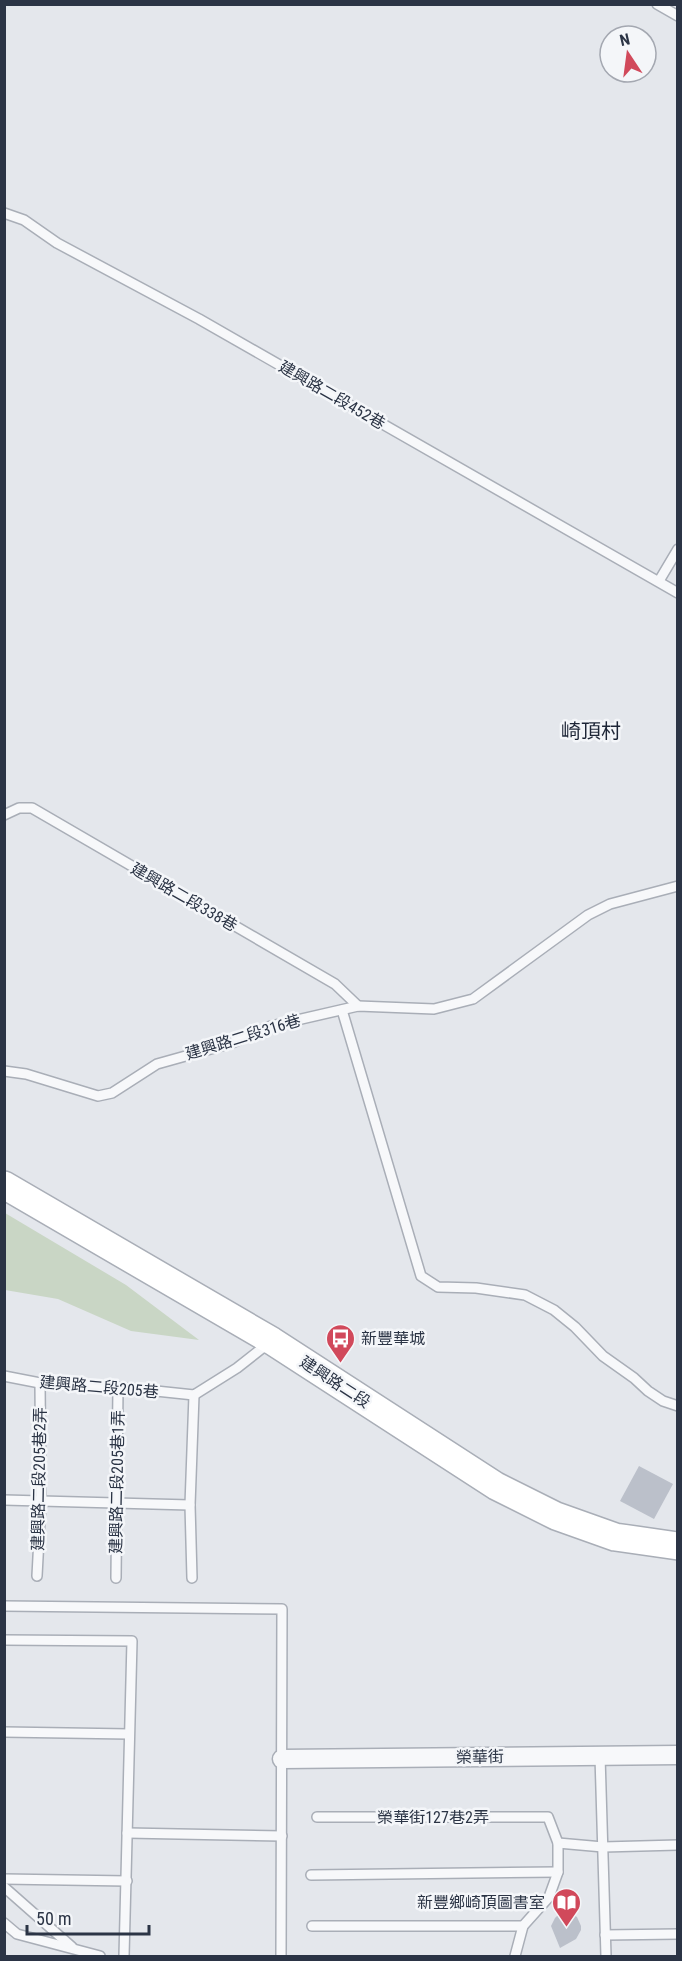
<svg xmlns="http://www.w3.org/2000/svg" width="682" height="1961" font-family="'Roboto Condensed','Noto Sans TC',sans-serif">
<rect width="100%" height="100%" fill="#e4e7ec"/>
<path fill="#c9d6c5" d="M 5,1213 L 126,1285 L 199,1340 L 131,1331 L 58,1299 L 5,1290 Z"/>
<g fill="#bbc0ca">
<path d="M 639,1466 L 673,1484 L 654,1519 L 620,1501 Z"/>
<path d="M 568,1912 L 577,1917 L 581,1926 L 581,1930 L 576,1939 L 560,1948 L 551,1926 L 555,1918 L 559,1914 Z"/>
</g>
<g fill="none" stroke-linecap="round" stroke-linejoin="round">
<defs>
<g id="lane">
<path d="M 657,4 L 678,16"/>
<path d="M 4,213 L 24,220 L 57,243 L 199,319 L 678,593"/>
<path d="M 659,581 L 678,549"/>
<path d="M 4,815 L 19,808 L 32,808 L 335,984 L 358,1006"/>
<path d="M 342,1010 L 421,1276 L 438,1287 L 476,1288 L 525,1295 L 554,1310 L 575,1327 L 603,1356 L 634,1378 L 648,1391 L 663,1401 L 678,1406"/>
<path d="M 4,1071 L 26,1074 L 98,1096 L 112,1093 L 157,1064 L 232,1043 L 271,1026 L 358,1006 L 434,1009 L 473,999 L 588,915 L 610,904 L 678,886"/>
<path d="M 4,1376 L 40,1383 L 118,1387 L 194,1395 L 237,1368 L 270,1342"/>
<path d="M 4,1500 L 190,1505"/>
<path d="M 37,1576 L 41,1501 L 40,1383"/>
<path d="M 116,1578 L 118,1387"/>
<path d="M 192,1578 L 190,1505 L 194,1395"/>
<path d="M 4,1606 L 282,1609 L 281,1956"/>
<path d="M 4,1640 L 132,1641 L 124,1956"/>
<path d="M 4,1732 L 129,1734"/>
<path d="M 600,1756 L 606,1956"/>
<path d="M 317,1817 L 548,1817 L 558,1843 L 558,1872 L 549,1897 L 523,1926 L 515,1956"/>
<path d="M 127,1833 L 282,1836"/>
<path d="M 558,1843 L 603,1847 L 678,1845"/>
<path d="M 311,1875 L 558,1872"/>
<path d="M 4,1879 L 127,1881"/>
<path d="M 4,1887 L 72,1947"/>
<path d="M 4,1923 L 17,1934 L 100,1956"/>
<path d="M 312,1926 L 523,1926"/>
<path d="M 605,1935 L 678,1934"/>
</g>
<path id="street" d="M 282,1759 L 678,1755"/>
<path id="secondary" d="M 4,1185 L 272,1341 L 496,1486 L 556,1516 L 615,1537 L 678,1546"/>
</defs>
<use href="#lane" stroke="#a9aeb7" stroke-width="12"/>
<use href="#street" stroke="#a9aeb7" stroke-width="21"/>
<use href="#secondary" stroke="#a9aeb7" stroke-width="30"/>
<use href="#lane" stroke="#f7f8fa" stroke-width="9"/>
<use href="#street" stroke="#f7f8fa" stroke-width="18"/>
<use href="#secondary" stroke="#fff" stroke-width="27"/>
</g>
<defs>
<symbol id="bus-pin" viewBox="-11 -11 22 30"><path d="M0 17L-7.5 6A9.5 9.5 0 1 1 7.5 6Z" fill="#d1495b" stroke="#f4f6f9"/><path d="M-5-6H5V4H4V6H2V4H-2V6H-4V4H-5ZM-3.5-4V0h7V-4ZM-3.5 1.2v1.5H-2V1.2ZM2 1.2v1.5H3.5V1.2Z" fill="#fff"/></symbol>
<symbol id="library-pin" viewBox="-11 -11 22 30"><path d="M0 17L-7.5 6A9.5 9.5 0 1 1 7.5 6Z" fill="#d1495b" stroke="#f4f6f9"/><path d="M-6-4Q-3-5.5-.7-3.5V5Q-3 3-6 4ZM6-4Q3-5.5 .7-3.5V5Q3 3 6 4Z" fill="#fff"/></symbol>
</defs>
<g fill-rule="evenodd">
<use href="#bus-pin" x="324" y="1322" width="33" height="45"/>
<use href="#library-pin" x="550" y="1886" width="33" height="45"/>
</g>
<g text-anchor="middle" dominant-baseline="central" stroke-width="5" stroke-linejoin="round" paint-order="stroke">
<g font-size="16" fill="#2b3445" stroke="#f4f6f9">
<text transform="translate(332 395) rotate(30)">建興路二段452巷</text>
<text transform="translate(184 897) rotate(30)">建興路二段338巷</text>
<text transform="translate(243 1037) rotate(-17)">建興路二段316巷</text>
<text transform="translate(335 1382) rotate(33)">建興路二段</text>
<text transform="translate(99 1387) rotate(5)">建興路二段205巷</text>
<text transform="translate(39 1479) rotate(-89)">建興路二段205巷2弄</text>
<text transform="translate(117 1482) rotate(-89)">建興路二段205巷1弄</text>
<text transform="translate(480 1757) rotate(-1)">榮華街</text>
<text x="433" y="1817">榮華街127巷2弄</text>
</g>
<g font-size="16" fill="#2b3445" stroke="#f4f6f9" text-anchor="start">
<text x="361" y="1338">新豐華城</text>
<text x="545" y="1902" text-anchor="end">新豐鄉崎頂圖書室</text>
</g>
<g font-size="20" fill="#1d2536" stroke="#f4f6f9">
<text x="591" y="731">崎頂村</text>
</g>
</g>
<rect width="682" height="1961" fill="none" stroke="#2b3445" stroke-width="12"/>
<g transform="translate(628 54) rotate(347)"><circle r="28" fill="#f4f6f9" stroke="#a4a8b1" stroke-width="1.5"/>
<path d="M0-4.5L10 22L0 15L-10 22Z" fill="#d1495b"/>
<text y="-9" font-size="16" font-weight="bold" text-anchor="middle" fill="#2b3445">N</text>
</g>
<path d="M27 1925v9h122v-9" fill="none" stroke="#2b3445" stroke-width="3"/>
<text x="36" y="1925" font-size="18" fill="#2b3445" stroke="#f4f6f9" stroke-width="4.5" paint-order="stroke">50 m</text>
</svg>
